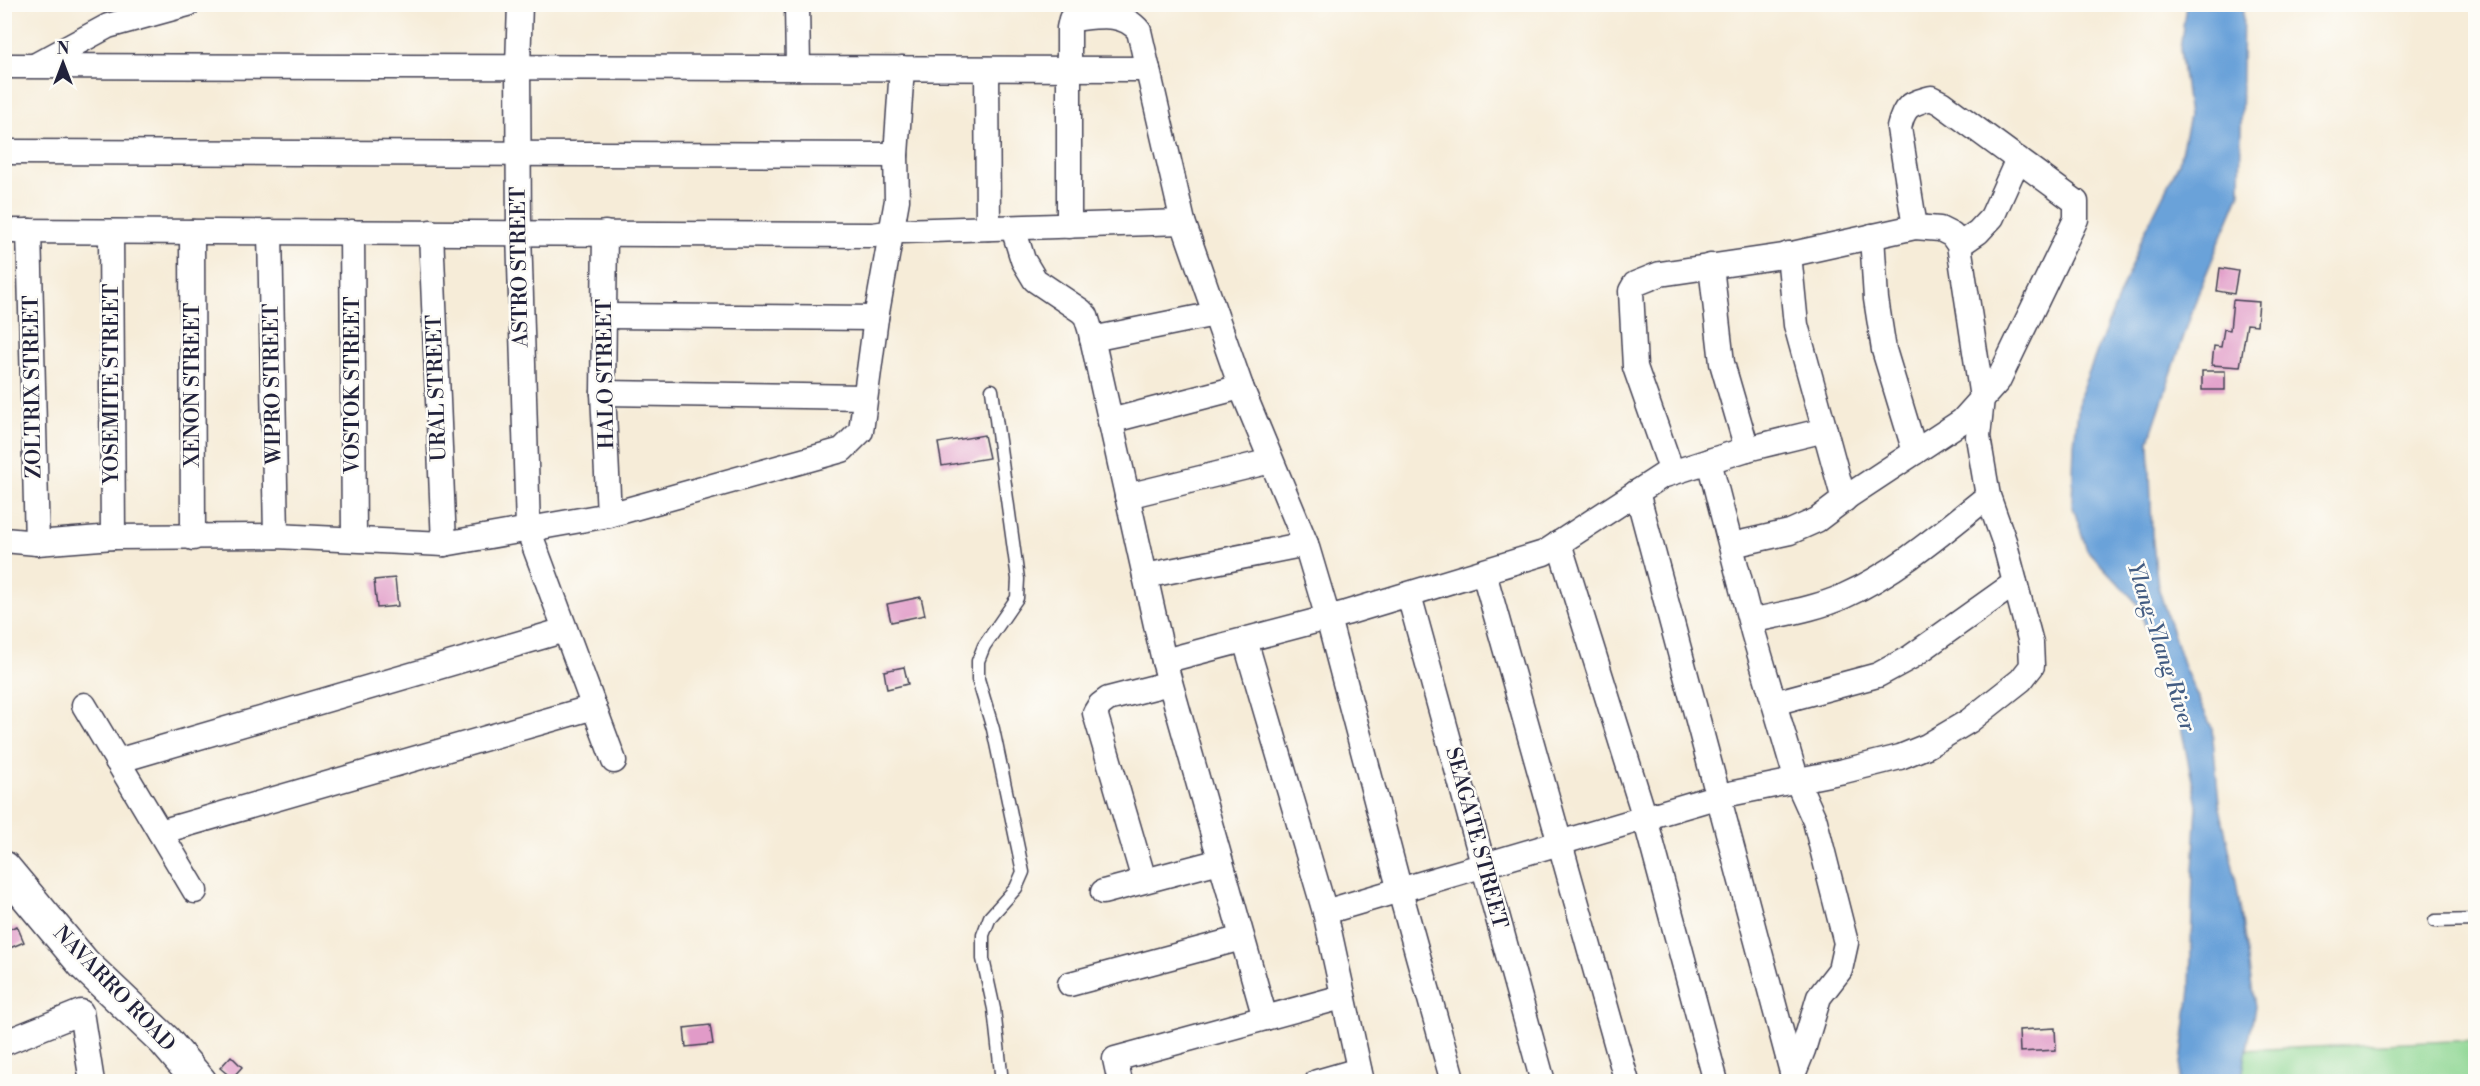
<svg xmlns="http://www.w3.org/2000/svg" width="2480" height="1086" font-family="'Libre Bodoni',serif">
<rect width="100%" height="100%" fill="#fdfcf7"/>
<filter id="ink" filterUnits="userSpaceOnUse"><feTurbulence type="fractalNoise" baseFrequency=".0167" numOctaves="2"/><feDisplacementMap in="SourceGraphic" scale="12" xChannelSelector="R" yChannelSelector="G"/><feConvolveMatrix kernelMatrix="1 2 1 2 8 2 1 2 1" color-interpolation-filters="sRGB"/></filter>
<filter id="wash" filterUnits="userSpaceOnUse"><feTurbulence type="fractalNoise" baseFrequency=".008" numOctaves="4" result="noise"/><feDisplacementMap in="SourceGraphic" scale="24" xChannelSelector="R" yChannelSelector="G"/><feGaussianBlur stdDeviation="1.35" result="paint"/><feColorMatrix in="noise" values="0 0 0 0 0 0 0 0 0 0 0 0 0 0 0 0 0 1.4 0 .05"/><feComposite in="paint" operator="in"/></filter>
<g filter="url(#wash)">
<rect width="100%" height="100%" fill="#f6ecd8"/>
<path fill="#8dd692" stroke="#587c66" stroke-width="1.5" d="M 2475,1040 L 2475,1081 L 2195,1082 L 2198,1052 Z"/>
<path fill="#6ba2d9" stroke="#46628a" stroke-width="1.5" d="M 2186,5 L 2243,5 L 2240,193 L 2199,291 L 2149,440 L 2152,534 L 2158,587 L 2184,667 L 2212,728 L 2219,803 L 2236,881 L 2255,1007 L 2241,1081 L 2179,1081 L 2190,989 L 2193,871 L 2197,805 L 2179,717 L 2137,603 L 2087,550 L 2072,504 L 2074,444 L 2080,394 L 2145,231 L 2179,163 L 2189,116 L 2180,49 Z"/>
<g id="blocks">
<g fill="#e19bc8">
<path d="M 2220,268 L 2238,271 L 2234,294 L 2217,291 Z"/>
<path d="M 2233,300 L 2259,302 L 2257,325 L 2247,324 L 2240,367 L 2212,365 L 2214,346 L 2221,347 L 2224,329 L 2230,330 Z"/>
<rect x="2202" y="371" width="23" height="19"/>
<path d="M 984,435 L 989,458 L 942,466 L 938,443 Z"/>
<path d="M 395,578 L 398,606 L 377,608 L 374,580 Z"/>
<path d="M 921,597 L 925,615 L 891,622 L 887,604 Z"/>
<path d="M 904,667 L 908,684 L 887,689 L 884,671 Z"/>
<path d="M 17,926 L 24,942 L 10,948 L 4,931 Z"/>
<path d="M 710,1025 L 713,1044 L 686,1047 L 684,1028 Z"/>
<path d="M 2055,1028 L 2056,1050 L 2020,1052 L 2019,1030 Z"/>
<path d="M 231,1056 L 242,1067 L 232,1078 L 220,1068 Z"/>
</g>
</g>
</g>
<g filter="url(#ink)">
<use href="#blocks" fill-opacity="0" stroke="#424053" stroke-width="1.5"/>
<g fill="none" stroke-linecap="round" stroke-linejoin="round">
<defs>
<g id="lane">
<path d="M 992,390 L 1018,579 L 1017,598 L 984,646 L 978,661 L 978,679 L 993,729 L 1023,872 L 1016,888 L 990,917 L 983,935 L 983,959 L 994,1009 L 1002,1082"/>
<path d="M 2435,921 L 2476,920"/>
</g>
<g id="street">
<path d="M 520,4 L 518,66 L 519,232 L 528,529 L 614,761"/>
<path d="M 797,4 L 798,68"/>
<path d="M 36,65 L 108,26 L 188,4"/>
<path d="M 4,66 L 1148,69"/>
<path d="M 987,69 L 988,228"/>
<path d="M 4,152 L 896,155"/>
<path d="M 1069,226 L 1069,28 L 1071,19 C 1096,17 1122,10 1139,31 L 1183,222 L 1241,387 L 1306,544 L 1328,618 L 1400,891 L 1453,1082"/>
<path d="M 1013,228 L 1023,260 L 1035,280 L 1081,311 L 1086,316 L 1090,329 L 1164,661 L 1265,1018"/>
<path d="M 4,231 L 873,235 L 901,231 L 1183,222"/>
<path d="M 29,231 L 37,543"/>
<path d="M 111,232 L 113,537"/>
<path d="M 192,232 L 193,538"/>
<path d="M 270,232 L 276,536"/>
<path d="M 352,232 L 354,538"/>
<path d="M 431,232 L 444,544"/>
<path d="M 605,233 L 603,393 L 609,515"/>
<path d="M 1872,236 L 1876,299 L 1884,350 L 1915,452"/>
<path d="M 1959,245 L 1978,232 L 1992,217 L 2018,159"/>
<path d="M 1789,254 L 1796,325 L 1844,500"/>
<path d="M 1711,266 L 1722,363 L 1747,449"/>
<path d="M 604,316 L 876,318"/>
<path d="M 1092,339 L 1215,314"/>
<path d="M 603,393 L 865,397"/>
<path d="M 1110,421 L 1241,387"/>
<path d="M 1709,461 L 1753,632 L 1797,781 L 1815,821 L 1846,943 L 1840,970 L 1819,997 L 1803,1050 L 1790,1082"/>
<path d="M 1637,492 L 1793,1076"/>
<path d="M 1127,496 L 1271,461"/>
<path d="M 4,540 L 37,543 L 113,537 L 276,536 L 444,544 L 609,515 L 842,450 L 861,431 L 876,318 L 897,200 L 896,155 L 902,68"/>
<path d="M 1559,543 L 1645,818 L 1716,1082"/>
<path d="M 1732,545 L 1790,532 L 1817,520 L 1850,495 L 1962,421 L 1998,381 L 2076,219 L 2076,202 L 1941,103 L 1931,98 C 1909,104 1904,106 1899,128 L 1915,227"/>
<path d="M 1484,573 L 1627,1082"/>
<path d="M 1145,576 L 1306,544"/>
<path d="M 1409,595 L 1543,1082"/>
<path d="M 1751,621 C 1781,614 1816,609 1844,596 C 1897,572 1943,532 1988,496"/>
<path d="M 1245,640 L 1325,912 L 1362,1082"/>
<path d="M 1164,661 L 1346,613 L 1544,553 L 1662,476 L 1747,449 L 1825,430"/>
<path d="M 1774,703 L 1878,675 L 1911,657 L 2015,583"/>
<path d="M 84,705 L 195,891"/>
<path d="M 117,761 L 565,630"/>
<path d="M 160,832 L 594,707"/>
<path d="M 1144,880 L 1095,713 L 1100,705 L 1108,699 L 1170,683"/>
<path d="M 1103,892 L 1220,861"/>
<path d="M 1325,912 L 1719,796 L 1844,771 L 1900,757 L 1927,746 L 1969,721 L 2021,680 L 2032,666 L 2031,643 L 2004,541 L 1988,496 L 1978,437 L 1982,398 L 1959,245 L 1952,235 L 1940,229 L 1915,227 L 1783,256 L 1660,274 L 1635,284 L 1631,291 L 1635,367 L 1672,472"/>
<path d="M 1070,984 L 1242,938"/>
<path d="M 4,1043 L 81,1012 L 92,1082"/>
<path d="M 1120,1082 L 1115,1059 L 1342,997"/>
<path d="M 1317,1082 L 1359,1070"/>
</g>
<path id="secondary" d="M 4,868 L 84,964 L 165,1041 L 200,1082"/>
</defs>
<use href="#lane" stroke="#424053" stroke-width="15"/>
<use href="#street" stroke="#424053" stroke-width="27"/>
<use href="#secondary" stroke="#424053" stroke-width="36"/>
<use href="#lane" stroke="#fff" stroke-width="12"/>
<use href="#street" stroke="#fff" stroke-width="24"/>
<use href="#secondary" stroke="#fff" stroke-width="33"/>
</g>
</g>
<g text-anchor="middle" dominant-baseline="central" stroke-width="5" stroke-linejoin="round" paint-order="stroke">
<g font-size="21" fill="#22223b" stroke="#fdfcf7">
<text transform="translate(520 267) rotate(-91)">ASTRO STREET</text>
<text transform="translate(606 374) rotate(-91)">HALO STREET</text>
<text transform="translate(112 384) rotate(-90)">YOSEMITE STREET</text>
<text transform="translate(273 384) rotate(-91)">WIPRO STREET</text>
<text transform="translate(193 385) rotate(-90)">XENON STREET</text>
<text transform="translate(353 385) rotate(-90)">VOSTOK STREET</text>
<text transform="translate(33 387) rotate(-91)">ZOLTRIX STREET</text>
<text transform="translate(437 388) rotate(-92)">URAL STREET</text>
<text transform="translate(1476 838) rotate(75)">SEAGATE STREET</text>
<text transform="translate(114 989) rotate(46)">NAVARRO ROAD</text>
</g>
<g font-size="22" font-style="italic" fill="#435c82" stroke="#fdfcf7">
<text transform="translate(2161 647) rotate(72)">Ylang-Ylang River</text>
</g>
</g>
<rect width="2480" height="1086" fill="none" stroke="#fdfcf7" stroke-width="24"/>
<g transform="translate(63 63)" stroke="#fdfcf7" stroke-width="4.5" paint-order="stroke">
<path d="M0-4.5L10 22L0 15L-10 22Z" fill="#22223b"/>
<text y="-9" font-size="16" font-weight="bold" text-anchor="middle" fill="#22223b">N</text>
</g>
</svg>
